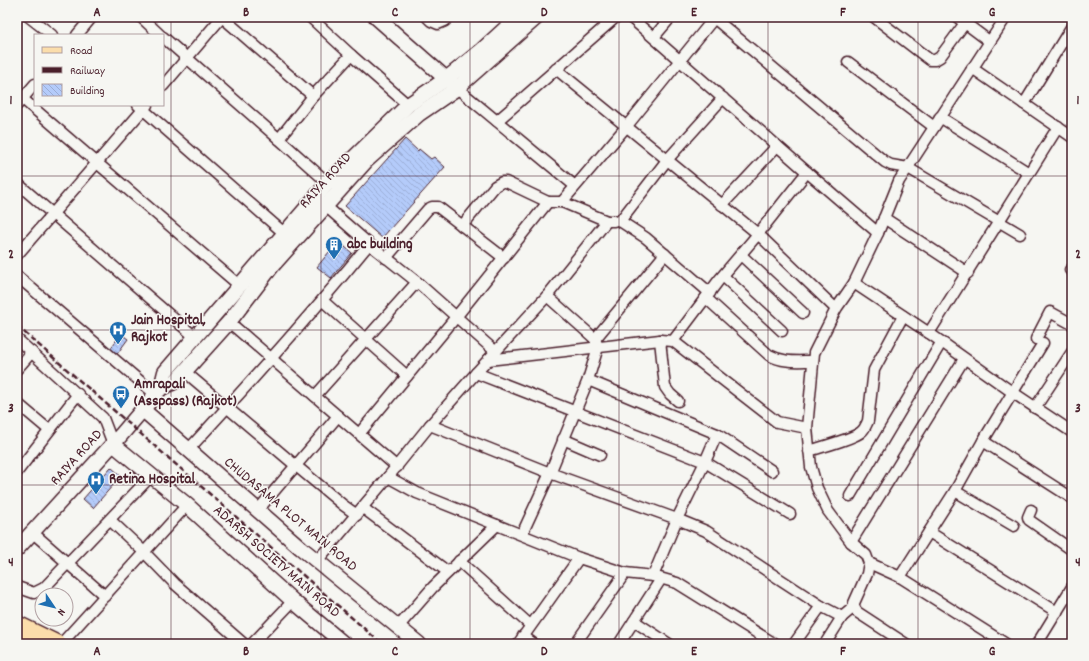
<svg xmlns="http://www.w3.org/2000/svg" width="1089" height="661" font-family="Dekko,sans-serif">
<defs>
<pattern id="building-back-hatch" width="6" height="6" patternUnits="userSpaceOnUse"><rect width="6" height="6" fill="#b4cbfa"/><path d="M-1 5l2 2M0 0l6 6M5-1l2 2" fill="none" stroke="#9caed6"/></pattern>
</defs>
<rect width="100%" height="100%" fill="#f6f6f2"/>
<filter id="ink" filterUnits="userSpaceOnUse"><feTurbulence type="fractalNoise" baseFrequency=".025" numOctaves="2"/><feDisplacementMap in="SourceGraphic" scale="8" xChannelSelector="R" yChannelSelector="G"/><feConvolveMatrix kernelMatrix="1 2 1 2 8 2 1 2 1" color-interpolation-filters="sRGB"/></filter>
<g filter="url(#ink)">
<g fill="url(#building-back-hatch)" stroke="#4a1f2b">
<path d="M 405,139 L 418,151 L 419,149 L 431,159 L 434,157 L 445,167 L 382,238 L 345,206 Z"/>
<path d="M 338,241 L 352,253 L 331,278 L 317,267 Z"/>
<path d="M 121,334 L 128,339 L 117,354 L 110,349 Z"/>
<path d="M 111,467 L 121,476 L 93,508 L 83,499 Z"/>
</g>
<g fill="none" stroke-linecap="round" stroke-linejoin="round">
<defs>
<g id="street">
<path d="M 29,17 L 52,35"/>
<path d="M 141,17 L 160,35"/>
<path d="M 222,17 L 313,96"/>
<path d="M 310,17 L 351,55 L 408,105"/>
<path d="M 427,17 L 431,21 L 438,24 L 445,21 L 449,17"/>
<path d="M 630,17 L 807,172 L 878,233"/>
<path d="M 874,17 L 930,60 L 935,60 L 940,57 L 965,23"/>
<path d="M 957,17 L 989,41"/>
<path d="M 714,18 L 885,162 L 891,165 L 908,168 L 1020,234"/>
<path d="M 77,35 L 92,17"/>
<path d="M 163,37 L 279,139 L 328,183"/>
<path d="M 654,37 L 671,17"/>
<path d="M 848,62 L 934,127"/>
<path d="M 972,68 L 1072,137"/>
<path d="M 556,69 L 758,234 L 807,172"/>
<path d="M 163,86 L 222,17"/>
<path d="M 457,88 L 575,186"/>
<path d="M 17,94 L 240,286"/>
<path d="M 1024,104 L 1072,26"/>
<path d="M 17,105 L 35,84"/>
<path d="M 138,105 L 284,233"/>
<path d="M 940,117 L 1029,173"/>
<path d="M 497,121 L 616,17"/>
<path d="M 279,139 L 313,96 L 351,55"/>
<path d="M 17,183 L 195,337"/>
<path d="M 321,202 L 369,244 L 417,282 L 496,352"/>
<path d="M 562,202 L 626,127 L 715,17"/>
<path d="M 722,205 L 777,146"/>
<path d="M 884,218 L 968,273"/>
<path d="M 462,226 L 495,186 L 502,182 L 506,182 L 548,202 L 562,202 L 607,221 L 614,221"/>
<path d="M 17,255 L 147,105"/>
<path d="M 741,255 L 803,313"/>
<path d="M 386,258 L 428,209 L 432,207 L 438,207 L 504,258"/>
<path d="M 1070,270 L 1072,271"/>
<path d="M 17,276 L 155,394"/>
<path d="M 723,276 L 782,331"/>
<path d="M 854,283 L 929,333 L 1012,392 L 1072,432"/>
<path d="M 710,293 L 646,238 L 620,221 L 667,160 L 723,98"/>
<path d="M 706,298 L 769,355 C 784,363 797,361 813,361"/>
<path d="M 323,301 L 407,376"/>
<path d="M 229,322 L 397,467"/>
<path d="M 929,333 L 1058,127"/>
<path d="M 17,339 L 103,418 L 113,444"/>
<path d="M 595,339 L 665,254"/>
<path d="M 1036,339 L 1050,312 L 1072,324"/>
<path d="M 660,340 L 665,387 L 670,394 L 678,401"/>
<path d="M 673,341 L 719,280 L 758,234 L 836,309"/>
<path d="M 488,360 L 660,340 L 673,341 L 777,422 L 807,428"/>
<path d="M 17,369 L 32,352"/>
<path d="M 184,371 L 295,465 L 343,505 L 357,515"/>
<path d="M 476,373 L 705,462 L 677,519 L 706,531 L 821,606"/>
<path d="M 588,380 L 717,434 L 772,471"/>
<path d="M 315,396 L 417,282"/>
<path d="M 17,403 L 49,430"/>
<path d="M 1035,408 L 1072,352"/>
<path d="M 430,425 L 550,473 L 677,519 L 653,576 L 625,573"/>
<path d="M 359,434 L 456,317 L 548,202"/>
<path d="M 717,434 L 705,462 L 790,514"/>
<path d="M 563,439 L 600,455"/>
<path d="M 983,441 L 1072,498"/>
<path d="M 188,450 C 250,383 311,315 369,244"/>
<path d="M 809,451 C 821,447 853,439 861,432 C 865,429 866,425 868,421 L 874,370 L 903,316"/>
<path d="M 17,472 L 78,394"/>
<path d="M 955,491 L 1014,526"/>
<path d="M 850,496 L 941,343"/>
<path d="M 363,508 L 448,572"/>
<path d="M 258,510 L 338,416"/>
<path d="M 1031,510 L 1028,517 L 1029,520 L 1072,550"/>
<path d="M 110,520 L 144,552 L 175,584 L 244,644"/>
<path d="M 32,532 L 105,596"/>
<path d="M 929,532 L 1057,612"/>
<path d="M 522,534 L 550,473 L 588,380 L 598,347 L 595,339 L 547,296"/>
<path d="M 851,542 L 964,359"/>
<path d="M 579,558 L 417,493 L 388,477 L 430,425 L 476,373 L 547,296 L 607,221"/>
<path d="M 317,561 L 388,477"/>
<path d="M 459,561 L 530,625"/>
<path d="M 869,563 L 900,577 L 955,491 L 983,441 L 1043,343"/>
<path d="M 653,576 L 677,583 L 775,644"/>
<path d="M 900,577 L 1006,644"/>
<path d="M 17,587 L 34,593 L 44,588 L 151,476"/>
<path d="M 634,621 L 669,644"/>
<path d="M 398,627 L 433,587 L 497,525"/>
<path d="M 523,636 L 534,644"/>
<path d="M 61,644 L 187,505"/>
<path d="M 252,644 L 293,601"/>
<path d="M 518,644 L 579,558 L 625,573 L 575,644"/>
<path d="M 619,644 L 661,579"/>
<path d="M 794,644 L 821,606 L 842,617 L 854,607"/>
<path d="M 825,644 L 842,617"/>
<path d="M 906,644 L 857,612 L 854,607 L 854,603 L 867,574 L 869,563 L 866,555 L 851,542 L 828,511 L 817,488 L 811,467 L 807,428 L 814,353 L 836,309 L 854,283 L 878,233 L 899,181 L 1006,17"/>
<path d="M 1037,644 L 1072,587"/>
</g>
<g id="secondary">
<path d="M 376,17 L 452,84"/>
<path d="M 161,388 L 176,381 L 229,322 L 272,266 L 366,161 L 419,114 L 457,88 L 537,17"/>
<path d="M 142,409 L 301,548 L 419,644"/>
<path d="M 113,444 L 187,505 L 293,601 L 344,644"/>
<path d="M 17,549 L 121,435 L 161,388 L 165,372 L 328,183 L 408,105 L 446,79 L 482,50 L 518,17"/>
</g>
<g id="primary">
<path d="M 17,624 L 58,644"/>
<path d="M 17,641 L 24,644"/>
</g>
</defs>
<use href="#street" stroke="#4a1f2b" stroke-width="13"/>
<use href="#secondary" stroke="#4a1f2b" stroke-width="17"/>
<use href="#primary" stroke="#4a1f2b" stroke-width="19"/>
<use href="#street" stroke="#f6f6f2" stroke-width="10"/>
<use href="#secondary" stroke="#f6f6f2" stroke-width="14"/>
<use href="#primary" stroke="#fbddab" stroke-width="16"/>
<path stroke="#4a1f2b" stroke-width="2.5" stroke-dasharray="6 3" stroke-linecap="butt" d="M 17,326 L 382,644"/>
</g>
</g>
<path fill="none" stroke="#4a1f2b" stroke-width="1" stroke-opacity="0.55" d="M 171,17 L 171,644M 321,17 L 321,644M 470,17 L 470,644M 619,17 L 619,644M 768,17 L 768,644M 918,17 L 918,644M 17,176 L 1072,176M 17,330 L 1072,330M 17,485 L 1072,485"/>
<defs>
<symbol id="building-pin" viewBox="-11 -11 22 30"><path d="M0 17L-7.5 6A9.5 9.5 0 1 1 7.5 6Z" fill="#1f6fb2" stroke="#f6f6f2"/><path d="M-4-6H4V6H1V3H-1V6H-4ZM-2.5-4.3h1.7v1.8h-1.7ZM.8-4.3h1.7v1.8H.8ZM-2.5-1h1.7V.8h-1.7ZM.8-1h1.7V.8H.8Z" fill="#fff"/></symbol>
<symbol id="hospital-pin" viewBox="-11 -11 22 30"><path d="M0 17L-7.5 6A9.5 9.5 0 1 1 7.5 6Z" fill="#1f6fb2" stroke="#f6f6f2"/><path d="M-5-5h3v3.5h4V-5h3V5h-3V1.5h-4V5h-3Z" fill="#fff"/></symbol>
<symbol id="bus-pin" viewBox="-11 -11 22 30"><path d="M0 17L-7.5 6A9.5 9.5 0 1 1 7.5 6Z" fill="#1f6fb2" stroke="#f6f6f2"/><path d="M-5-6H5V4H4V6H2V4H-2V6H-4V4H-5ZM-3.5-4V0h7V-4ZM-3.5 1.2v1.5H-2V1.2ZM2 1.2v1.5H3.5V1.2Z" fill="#fff"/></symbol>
</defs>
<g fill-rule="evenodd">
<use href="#building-pin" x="324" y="235" width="20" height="27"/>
<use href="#hospital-pin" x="108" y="320" width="20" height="27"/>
<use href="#bus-pin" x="111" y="384" width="20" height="27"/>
<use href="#hospital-pin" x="86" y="470" width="20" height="27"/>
</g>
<g text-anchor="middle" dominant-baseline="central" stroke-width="3" stroke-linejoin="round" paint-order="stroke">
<g font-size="15" fill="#4a1f2b" stroke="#f6f6f2">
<text transform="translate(326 181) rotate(-48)">RAIYA ROAD</text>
<text transform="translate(77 458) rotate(-48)">RAIYA ROAD</text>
<text transform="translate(290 515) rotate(40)">CHUDASAMA PLOT MAIN ROAD</text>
<text transform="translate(276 562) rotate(41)">ADARSH SOCIETY MAIN ROAD</text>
</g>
<g font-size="15" font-weight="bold" fill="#4a1f2b" stroke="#f6f6f2" text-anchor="start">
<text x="347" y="245">abc building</text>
<text x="131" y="321">Jain Hospital,<tspan x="131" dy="17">Rajkot</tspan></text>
<text x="134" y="385">Amrapali<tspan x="134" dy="17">(Asspass) (Rajkot)</tspan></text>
<text x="109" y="480">Retina Hospital</text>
</g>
</g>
<rect width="1089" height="661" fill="none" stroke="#f6f6f2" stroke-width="44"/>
<rect x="34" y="34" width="130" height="72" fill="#f6f6f2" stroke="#b1a0a2"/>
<rect x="42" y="47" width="20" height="6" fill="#fbddab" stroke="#b1a0a2"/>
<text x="70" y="54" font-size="12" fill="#4a1f2b">Road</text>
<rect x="42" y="67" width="20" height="6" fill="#4a1f2b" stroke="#b1a0a2"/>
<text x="70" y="74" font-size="12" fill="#4a1f2b">Railway</text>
<rect x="42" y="84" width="20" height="12" fill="url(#building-back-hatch)" stroke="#b1a0a2"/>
<text x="70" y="94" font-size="12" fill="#4a1f2b">Building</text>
<g transform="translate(54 607) rotate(125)"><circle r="19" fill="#f6f6f2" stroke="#b1a0a2"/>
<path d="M0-3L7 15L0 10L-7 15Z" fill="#1f6fb2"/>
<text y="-6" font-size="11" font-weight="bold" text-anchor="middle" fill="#4a1f2b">N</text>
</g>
<rect x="22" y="22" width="1045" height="617" fill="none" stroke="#4a1f2b" stroke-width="1.5"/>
<g font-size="13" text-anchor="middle" font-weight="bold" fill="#4a1f2b">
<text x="97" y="16">A</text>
<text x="246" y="16">B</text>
<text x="395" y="16">C</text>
<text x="544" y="16">D</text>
<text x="694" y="16">E</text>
<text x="843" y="16">F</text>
<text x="992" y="16">G</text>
<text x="11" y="104">1</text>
<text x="1078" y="104">1</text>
<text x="11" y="258">2</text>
<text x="1078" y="258">2</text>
<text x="11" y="412">3</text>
<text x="1078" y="412">3</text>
<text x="11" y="566">4</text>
<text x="1078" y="566">4</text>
<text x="97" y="655">A</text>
<text x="246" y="655">B</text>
<text x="395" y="655">C</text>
<text x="544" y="655">D</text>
<text x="694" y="655">E</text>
<text x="843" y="655">F</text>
<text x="992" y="655">G</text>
</g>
</svg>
